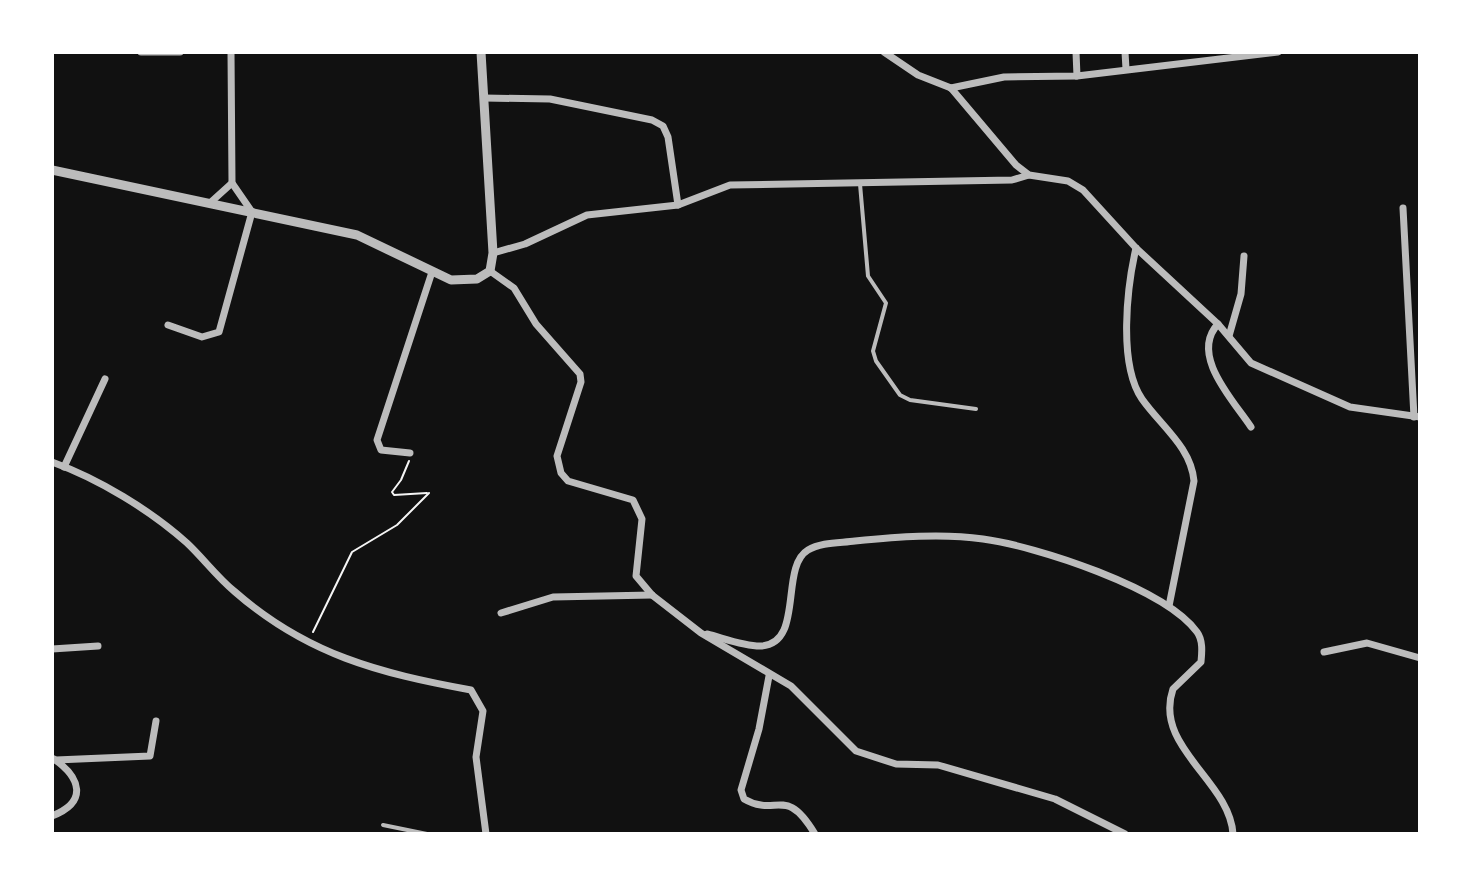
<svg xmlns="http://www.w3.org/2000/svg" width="1472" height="886" font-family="Poppins,sans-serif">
<rect width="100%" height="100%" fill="#111"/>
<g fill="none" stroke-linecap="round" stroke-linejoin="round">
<g stroke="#f5f5f5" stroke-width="2">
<path d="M 409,461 L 401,480 L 392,492 L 394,495 L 427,493"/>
<path d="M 313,632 L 352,552 L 397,525 L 429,493"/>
</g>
<g stroke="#bcbcbc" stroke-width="4">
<path d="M 860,184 L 868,276 L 886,303 L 873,351 L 876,361 L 900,395 L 910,400 L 976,409"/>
<path d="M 383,825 L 427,834"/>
</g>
<g stroke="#bcbcbc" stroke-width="7">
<path d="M 141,52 L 180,52"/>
<path d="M 884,52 L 918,75 L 951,88 L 1016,165 L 1029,175 L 1068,181 L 1083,190 L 1136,248 L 1218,324 L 1251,363 L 1350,407 L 1420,417"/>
<path d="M 1076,52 L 1077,76"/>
<path d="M 1125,52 L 1126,69"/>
<path d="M 951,88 L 1004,77 L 1077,76 L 1278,52"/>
<path d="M 484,98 L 550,99 L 652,120 L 663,126 L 668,137 L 678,205"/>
<path d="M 211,202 L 232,183"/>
<path d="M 1403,208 L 1414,417"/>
<path d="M 1136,248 C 1127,287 1118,364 1142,399 C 1161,426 1191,447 1194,481 L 1169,606"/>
<path d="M 493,253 L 525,244 L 587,215 L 678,205 L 730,185 L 1012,180 L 1029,175"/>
<path d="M 490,271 L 514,288 L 536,324 L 580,374 L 581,382 L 557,456 L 561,473 L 568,481 L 633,500 L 642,519 L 636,576 L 652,595 L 701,633 L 791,686 L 856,751 L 896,764 L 938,765 L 1055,799 L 1125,834"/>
<path d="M 1218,324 C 1189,355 1234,401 1251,427"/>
<path d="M 168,325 L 202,337 L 219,332 L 252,212 L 232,183 L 231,52"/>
<path d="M 1229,336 L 1241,294 L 1244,256"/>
<path d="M 410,453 L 381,450 L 377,440 L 432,272"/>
<path d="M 52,462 C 99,479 150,510 187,543 C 203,558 217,577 234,591 C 307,655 379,673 471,690 L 483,711 L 476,757 L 486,834"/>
<path d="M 64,467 L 105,379"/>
<path d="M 501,613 L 553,597 L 652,595"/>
<path d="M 707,634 C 723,638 743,646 760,646 C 805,645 779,567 808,550 C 821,542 841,543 855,541 C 896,537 942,533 983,539 C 1036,546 1165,588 1197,632 C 1203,640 1202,652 1201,662 L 1173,689 C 1153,747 1230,781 1233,834"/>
<path d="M 52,649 L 98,646"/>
<path d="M 1324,652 L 1367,643 L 1420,658"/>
<path d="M 769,676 L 759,729 L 741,790 L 744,799 C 777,818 785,784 815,834"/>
<path d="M 56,760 L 150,756 L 156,721"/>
<path d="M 52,816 C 88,802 81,778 54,759"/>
</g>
<path stroke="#bcbcbc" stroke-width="9" d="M 52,170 L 357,235 L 451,280 L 477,279 L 490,271 L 493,253 L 481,52"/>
</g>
<rect width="1472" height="886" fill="none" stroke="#ffffff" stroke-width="108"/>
</svg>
